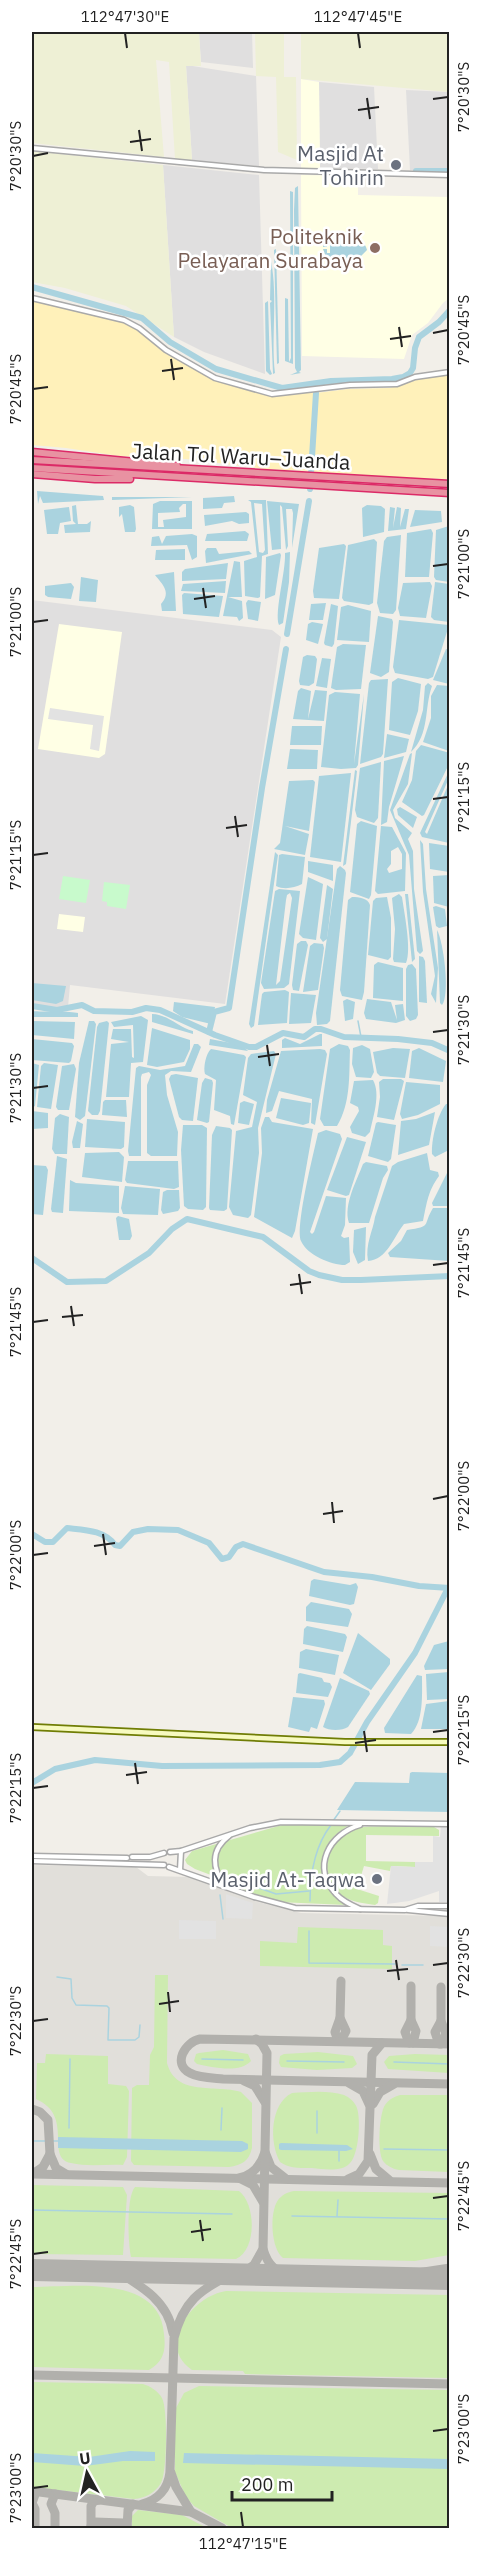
<svg xmlns="http://www.w3.org/2000/svg" width="481" height="2560" font-family="'IBM Plex Sans',sans-serif">
<rect width="100%" height="100%" fill="#f2efe9"/>
<g fill="#e0dfdf">
<path d="M 199,32 L 252,32 L 253,68 L 201,62 Z"/>
<path d="M 186,65 L 256,76 L 259,166 L 192,160 Z"/>
<path d="M 319,82 L 374,87 L 378,169 L 320,168 Z"/>
<path d="M 406,90 L 449,92 L 449,171 L 410,170 Z"/>
<path d="M 163,165 L 259,175 L 265,374 L 204,352 L 174,337 Z"/>
<path d="M 32,600 L 272,630 L 281,637 L 225,1004 L 70,985 L 68,1007 L 57,1010 L 32,1006 Z"/>
</g>
<g fill="#ffffe5">
<path d="M 301,79 L 319,82 L 320,168 L 301,168 Z"/>
<path d="M 301,175 L 358,176 L 358,195 L 449,197 L 449,298 L 443,303 L 428,323 L 412,335 L 404,359 L 302,356 Z"/>
<path d="M 59,624 L 122,632 L 105,754 L 99,758 L 38,749 Z"/>
<path d="M 59,914 L 85,917 L 83,932 L 57,929 Z"/>
</g>
<path fill="#e1dfda" d="M 32,1865 L 136,1867 L 148,1876 L 191,1877 L 258,1902 L 301,1913 L 447,1916 L 447,1901 L 449,1901 L 449,2528 L 32,2528 Z"/>
<g fill="#eef0d5">
<path d="M 32,32 L 199,32 L 201,66 L 186,66 L 192,160 L 175,159 L 169,62 L 156,60 L 164,157 L 32,143 Z"/>
<path d="M 255,32 L 284,32 L 284,77 L 296,77 L 297,160 L 278,152 L 276,77 L 256,76 Z"/>
<path d="M 301,32 L 449,32 L 449,92 L 301,79 Z"/>
<path d="M 32,151 L 163,165 L 174,337 L 126,306 L 65,288 L 32,282 Z"/>
</g>
<g fill="#cdebb0">
<path d="M 282,1825 L 349,1825 C 344,1829 336,1833 331,1840 C 318,1855 319,1879 332,1894 C 337,1899 343,1902 347,1905 L 278,1902 L 230,1888 L 224,1880 L 195,1869 L 187,1864 L 185,1860 L 192,1851 Z"/>
<path d="M 385,1826 L 434,1827 L 439,1830 L 439,1836 L 366,1835 L 366,1861 L 415,1862 L 415,1867 L 391,1866 L 390,1871 L 364,1866 L 357,1889 L 379,1896 L 378,1903 L 375,1905 C 362,1903 350,1902 340,1894 C 319,1878 326,1847 344,1833 C 355,1825 373,1827 385,1826 Z"/>
<path d="M 298,1927 L 383,1930 L 383,1945 L 392,1946 L 392,1969 L 260,1966 L 260,1941 L 297,1943 Z"/>
<path d="M 155,1975 L 168,1975 L 167,2063 C 176,2097 215,2084 241,2092 L 252,2103 L 252,2148 C 249,2161 242,2165 229,2167 L 134,2165 L 131,2161 L 132,2088 L 137,2085 L 149,2085 L 150,2055 L 154,2047 Z"/>
<path d="M 223,2050 L 248,2054 L 251,2061 C 239,2074 212,2067 197,2064 L 194,2061 L 196,2054 L 199,2053 Z"/>
<path d="M 318,2052 L 353,2056 L 357,2064 L 352,2068 L 317,2070 L 281,2067 L 279,2063 L 280,2056 L 284,2054 Z"/>
<path d="M 46,2054 L 108,2056 L 108,2084 L 126,2086 L 129,2091 L 127,2157 L 123,2165 C 107,2164 87,2167 71,2163 C 44,2158 75,2116 36,2099 L 37,2063 L 45,2063 Z"/>
<path d="M 415,2054 L 449,2055 L 449,2073 L 388,2069 L 384,2062 L 389,2056 Z"/>
<path d="M 292,2093 C 308,2092 329,2090 344,2095 C 349,2097 355,2102 357,2108 C 361,2120 359,2158 348,2165 C 339,2172 323,2169 312,2168 C 300,2168 290,2169 280,2162 C 269,2142 270,2104 292,2093 Z"/>
<path d="M 400,2095 L 449,2095 L 449,2172 L 399,2170 C 393,2169 387,2166 383,2161 C 377,2152 379,2114 385,2105 C 389,2099 394,2097 400,2095 Z"/>
<path d="M 32,2185 L 123,2187 L 127,2195 L 123,2255 L 32,2254 Z"/>
<path d="M 135,2187 L 239,2191 C 256,2204 257,2250 236,2259 L 131,2257 C 128,2244 126,2197 135,2187 Z"/>
<path d="M 294,2191 L 449,2193 L 449,2255 L 415,2261 L 283,2258 C 271,2249 269,2213 278,2200 C 282,2195 287,2192 294,2191 Z"/>
<path d="M 32,2287 C 74,2287 160,2274 164,2334 C 166,2350 164,2361 149,2370 L 32,2367 Z"/>
<path d="M 226,2291 L 449,2295 L 449,2378 L 245,2374 L 243,2371 L 192,2370 C 155,2345 192,2296 226,2291 Z"/>
<path d="M 32,2382 L 143,2384 C 150,2386 158,2391 162,2398 C 168,2409 167,2472 161,2483 C 155,2493 145,2498 134,2499 L 32,2487 Z"/>
<path d="M 199,2386 L 449,2390 L 449,2528 L 232,2528 L 194,2506 L 186,2497 L 175,2472 L 175,2410 L 184,2393 Z"/>
<path d="M 138,2510 L 182,2515 L 207,2528 L 132,2528 L 132,2516 Z"/>
</g>
<path fill="#fff1ba" d="M 32,298 L 103,314 L 139,328 L 166,350 L 215,378 L 272,394 L 316,389 L 316,393 L 348,389 L 390,388 L 423,378 L 449,375 L 449,479 L 311,474 L 311,471 L 265,469 L 186,459 L 119,456 L 66,448 L 32,445 Z"/>
<g fill="#c8facc">
<path d="M 63,876 L 90,880 L 86,903 L 59,899 Z"/>
<path d="M 104,882 L 130,885 L 126,909 L 107,906 L 107,902 L 102,901 Z"/>
</g>
<g fill="#e2e2e2">
<path d="M 50,708 L 104,716 L 99,751 L 90,749 L 93,725 L 48,719 Z"/>
<path d="M 441,1826 L 449,1826 L 449,1902 L 439,1902 L 439,1891 L 409,1901 L 387,1904 L 391,1866 L 415,1867 L 415,1862 L 433,1862 L 433,1836 L 440,1837 Z"/>
<path d="M 226,1894 L 253,1903 L 252,1919 L 226,1918 Z"/>
<path d="M 179,1920 L 216,1921 L 216,1939 L 179,1939 Z"/>
<path d="M 430,1926 L 449,1927 L 449,1947 L 430,1946 Z"/>
</g>
<g fill="#aad3df" fill-rule="evenodd">
<path d="M 298,186 L 301,370 L 299,372 L 301,373 L 290,375 L 297,372 L 295,368 L 294,210 L 295,188 Z"/>
<path d="M 290,191 L 293,192 L 293,364 L 285,361 L 285,298 L 288,299 L 289,362 L 291,358 Z"/>
<path d="M 334,237 C 347,237 364,236 367,250 L 358,259 L 357,263 L 328,263 L 323,249 L 327,249 L 327,253 L 330,253 L 330,243 L 327,243 L 327,247 L 323,247 L 323,241 L 334,239 Z"/>
<path d="M 276,249 L 279,363 L 277,364 L 274,250 Z"/>
<path d="M 271,261 C 278,297 271,338 275,373 L 273,374 L 270,303 L 272,301 L 270,300 Z"/>
<path d="M 268,301 L 270,369 L 272,374 L 270,375 L 266,371 L 265,303 Z"/>
<path d="M 37,491 L 103,496 L 104,500 L 43,503 L 40,496 L 38,504 Z"/>
<path d="M 234,496 L 235,502 L 224,503 L 222,508 L 203,509 L 203,498 Z"/>
<path d="M 112,497 L 192,497 L 112,500 Z"/>
<path d="M 248,500 L 266,500 L 268,554 L 262,556 L 260,597 L 258,598 L 245,596 L 244,561 L 257,557 L 251,502 ZM 254,503 L 262,504 L 265,550 L 263,553 L 259,552 Z"/>
<path d="M 160,501 L 192,501 L 192,529 L 152,529 L 153,504 ZM 183,504 L 186,504 L 186,517 L 163,520 L 164,527 L 158,527 L 158,513 L 180,512 L 179,508 Z"/>
<path d="M 267,501 L 299,504 L 292,548 L 293,513 L 292,509 L 286,509 L 288,546 L 286,550 L 282,507 L 280,505 L 281,549 L 272,550 Z"/>
<path d="M 76,505 L 78,524 L 87,524 L 91,521 L 90,532 L 65,533 L 64,525 L 76,524 L 73,521 L 72,506 Z"/>
<path d="M 130,505 L 134,507 L 136,529 L 135,532 L 125,532 L 122,514 L 119,517 L 119,507 Z"/>
<path d="M 367,505 L 381,506 L 385,509 L 384,532 L 363,537 L 362,508 Z"/>
<path d="M 69,507 L 71,521 L 60,523 L 58,534 L 47,534 L 44,510 Z"/>
<path d="M 390,507 L 395,508 L 393,528 L 397,507 L 401,508 L 400,527 L 405,509 L 409,509 L 406,529 L 388,531 Z"/>
<path d="M 415,510 L 441,511 L 442,522 L 410,527 Z"/>
<path d="M 246,512 L 249,514 L 249,523 L 239,524 L 232,521 L 205,526 L 204,515 Z"/>
<path d="M 449,526 L 450,526 L 449,582 L 436,580 L 434,577 L 436,530 Z"/>
<path d="M 431,529 L 433,533 L 429,577 L 405,577 L 407,533 Z"/>
<path d="M 245,531 L 249,534 L 247,541 L 205,541 L 207,534 Z"/>
<path d="M 192,534 L 197,536 L 197,557 L 192,560 L 187,545 L 151,546 L 152,537 L 159,536 L 162,544 L 166,536 Z"/>
<path d="M 401,535 L 396,610 L 393,614 L 380,613 L 377,603 L 384,541 L 387,537 Z"/>
<path d="M 374,539 L 377,542 L 373,603 L 369,605 L 344,601 L 342,598 L 348,545 Z"/>
<path d="M 344,544 L 346,546 L 339,599 L 314,598 L 313,591 L 319,548 Z"/>
<path d="M 207,548 L 216,548 L 219,554 L 249,551 L 252,554 L 206,563 L 205,551 Z"/>
<path d="M 185,549 L 185,560 L 155,560 L 156,550 Z"/>
<path d="M 290,552 L 289,582 L 283,623 L 279,625 C 274,613 286,571 285,553 Z"/>
<path d="M 280,553 L 281,555 L 275,595 L 265,599 L 266,557 Z"/>
<path d="M 234,561 L 240,562 L 242,597 L 228,597 L 242,601 L 243,618 L 239,621 L 237,617 L 223,616 Z"/>
<path d="M 228,563 L 226,579 L 182,581 L 182,572 L 185,569 Z"/>
<path d="M 174,572 L 176,611 L 162,611 L 161,604 C 172,592 162,584 155,575 Z"/>
<path d="M 81,577 L 98,580 L 96,602 L 79,601 Z"/>
<path d="M 226,581 L 225,593 L 181,591 L 183,584 Z"/>
<path d="M 430,582 L 432,586 L 426,618 L 400,616 L 398,608 L 403,583 Z"/>
<path d="M 435,582 L 449,584 L 449,622 L 434,620 L 431,617 Z"/>
<path d="M 71,583 L 74,587 L 71,599 L 48,597 L 45,595 L 45,586 Z"/>
<path d="M 184,593 L 223,596 L 219,617 L 183,614 L 182,595 Z"/>
<path d="M 248,600 L 261,602 L 258,621 L 248,619 L 246,603 Z"/>
<path d="M 326,603 L 323,620 L 309,620 L 311,604 Z"/>
<path d="M 331,604 L 338,606 L 334,644 L 332,647 L 325,645 L 324,643 Z"/>
<path d="M 348,605 L 371,611 L 369,642 L 337,640 L 341,607 Z"/>
<path d="M 378,616 L 392,619 L 393,622 L 389,672 L 381,677 L 370,673 Z"/>
<path d="M 399,620 L 449,625 L 433,677 L 428,679 L 395,673 L 393,667 Z"/>
<path d="M 312,622 L 323,624 L 318,644 L 306,640 L 308,624 Z"/>
<path d="M 343,644 L 366,645 L 361,689 L 336,690 L 331,688 L 337,647 Z"/>
<path d="M 446,649 L 449,650 L 449,684 L 433,680 Z"/>
<path d="M 307,655 L 315,656 L 317,659 L 314,683 L 309,686 L 300,685 L 299,681 L 303,657 Z"/>
<path d="M 322,658 L 331,659 L 327,688 L 316,686 Z"/>
<path d="M 398,678 L 421,684 L 418,711 L 410,735 L 389,730 L 392,682 Z"/>
<path d="M 388,679 L 383,754 L 381,757 L 360,764 L 369,683 L 371,680 Z"/>
<path d="M 428,683 L 432,686 C 424,708 430,734 411,752 L 423,710 L 425,686 Z"/>
<path d="M 437,685 L 449,686 L 449,751 L 423,742 L 431,718 L 431,696 Z"/>
<path d="M 301,688 L 311,691 L 308,719 L 315,690 L 327,691 L 324,721 L 293,719 L 298,691 Z"/>
<path d="M 335,692 L 360,694 L 354,764 L 364,694 L 358,765 L 356,768 L 341,769 L 321,767 L 329,695 Z"/>
<path d="M 292,726 L 322,726 L 321,745 L 290,745 Z"/>
<path d="M 387,734 L 409,739 L 406,752 L 384,758 Z"/>
<path d="M 421,745 L 450,753 L 449,764 L 424,815 L 422,816 L 402,802 L 412,780 L 416,751 Z"/>
<path d="M 290,749 L 318,750 L 317,769 L 287,769 Z"/>
<path d="M 412,753 L 408,784 L 393,810 L 395,818 L 412,833 L 408,839 L 413,851 L 414,889 L 423,951 L 420,954 L 417,951 L 409,855 L 390,810 L 410,754 Z"/>
<path d="M 404,756 L 389,807 L 387,822 L 381,825 L 384,761 Z"/>
<path d="M 381,762 L 378,818 L 374,823 L 357,817 L 355,810 L 360,768 Z"/>
<path d="M 355,770 L 357,771 L 346,864 L 343,866 Z"/>
<path d="M 449,771 L 449,778 L 425,832 L 427,834 L 449,783 L 449,843 L 422,837 L 420,833 Z"/>
<path d="M 351,773 L 341,862 L 310,857 L 319,776 Z"/>
<path d="M 289,781 L 313,780 L 315,782 L 309,831 L 285,826 L 309,834 L 305,855 L 274,849 L 280,843 Z"/>
<path d="M 400,807 L 417,817 L 413,828 L 398,815 L 397,809 Z"/>
<path d="M 361,821 L 377,826 L 371,895 L 369,899 L 350,892 L 357,824 Z"/>
<path d="M 381,826 L 392,827 L 406,853 L 405,891 L 378,894 L 375,891 ZM 398,847 L 402,854 L 402,869 L 389,873 L 387,869 L 391,864 L 391,851 Z"/>
<path d="M 420,840 L 423,844 L 426,889 L 438,968 L 436,1003 L 431,994 L 435,976 L 423,892 Z"/>
<path d="M 429,843 L 449,846 L 449,872 L 430,869 Z"/>
<path d="M 275,852 L 278,855 L 254,1026 L 251,1028 L 249,1024 Z"/>
<path d="M 282,854 L 305,857 L 302,884 C 294,888 284,890 276,886 L 279,855 Z"/>
<path d="M 308,861 L 333,865 L 333,881 L 308,872 Z"/>
<path d="M 340,866 L 345,870 L 346,873 L 330,1021 L 327,1024 L 317,1025 L 316,1013 L 337,869 Z"/>
<path d="M 449,875 L 449,907 L 434,903 L 433,876 Z"/>
<path d="M 308,877 L 323,884 L 316,940 L 303,938 L 299,934 Z"/>
<path d="M 327,885 L 333,889 L 327,939 L 323,942 L 320,938 Z"/>
<path d="M 279,889 L 300,891 L 289,984 L 284,988 L 264,989 L 261,983 L 275,891 ZM 290,893 L 292,898 L 280,981 L 276,985 L 286,900 L 287,895 Z"/>
<path d="M 399,894 L 402,897 C 404,912 412,950 406,963 L 394,962 L 393,959 L 395,929 L 392,898 Z"/>
<path d="M 405,894 L 408,894 L 415,959 L 412,962 Z"/>
<path d="M 352,897 C 359,897 368,898 370,905 L 364,992 L 362,1000 L 342,996 L 340,990 L 348,900 Z"/>
<path d="M 387,897 L 391,918 L 391,957 L 388,960 L 368,955 L 373,901 L 376,898 Z"/>
<path d="M 436,906 L 445,909 L 447,926 L 439,928 L 436,926 L 433,907 Z"/>
<path d="M 437,930 C 444,943 450,995 442,1005 L 440,1003 Z"/>
<path d="M 301,941 L 306,941 L 308,945 L 299,991 L 293,990 L 292,985 L 297,944 Z"/>
<path d="M 314,943 L 323,944 L 324,948 L 318,990 L 303,992 L 310,946 Z"/>
<path d="M 419,956 L 423,957 L 425,961 L 427,1003 L 419,1002 Z"/>
<path d="M 378,962 L 403,968 L 403,1001 L 373,998 L 374,965 Z"/>
<path d="M 412,964 L 416,969 L 418,1015 L 416,1019 L 410,1021 L 406,1016 L 406,969 L 408,965 Z"/>
<path d="M 32,983 L 66,986 L 63,1001 L 56,1004 L 32,1000 Z"/>
<path d="M 285,990 L 289,992 L 287,1023 L 258,1025 L 262,994 L 264,992 Z"/>
<path d="M 291,993 L 316,995 L 311,1023 L 289,1024 Z"/>
<path d="M 347,999 L 355,1002 L 353,1019 L 345,1021 L 343,1001 Z"/>
<path d="M 367,999 L 391,1002 L 397,1020 L 395,1005 L 403,1004 L 405,1020 L 396,1023 L 366,1019 L 364,1013 Z"/>
<path d="M 174,1002 L 215,1007 L 212,1022 L 211,1024 L 182,1017 L 173,1011 Z"/>
<path d="M 32,1011 C 43,1012 71,1011 78,1013 L 78,1017 L 33,1017 Z"/>
<path d="M 152,1014 C 167,1014 178,1027 193,1031 L 193,1034 L 152,1022 Z"/>
<path d="M 141,1016 L 148,1020 L 143,1062 L 131,1063 L 129,1097 L 106,1097 L 111,1044 L 129,1042 L 111,1039 L 113,1029 L 131,1029 L 132,1057 L 134,1058 L 133,1025 L 114,1027 L 111,1022 Z"/>
<path d="M 32,1021 L 75,1022 L 74,1039 L 32,1035 Z"/>
<path d="M 89,1021 L 94,1021 L 96,1024 L 85,1116 L 80,1120 L 75,1117 L 79,1063 Z"/>
<path d="M 107,1021 L 109,1023 L 100,1111 L 98,1115 L 92,1115 L 88,1111 L 97,1027 L 99,1023 Z"/>
<path d="M 152,1028 L 190,1040 L 190,1049 L 184,1062 L 157,1067 L 147,1065 Z"/>
<path d="M 320,1034 L 322,1034 L 322,1046 L 282,1048 L 282,1040 L 285,1038 L 300,1044 Z"/>
<path d="M 32,1039 L 72,1043 L 74,1046 L 71,1061 L 69,1063 L 32,1060 Z"/>
<path d="M 210,1039 L 242,1045 L 248,1051 L 209,1045 Z"/>
<path d="M 194,1044 L 198,1044 L 201,1047 L 191,1072 L 171,1071 L 165,1075 L 167,1095 L 178,1132 L 177,1156 L 151,1156 L 147,1153 L 147,1085 L 151,1075 L 149,1072 L 142,1074 L 141,1077 L 141,1156 L 129,1156 L 128,1151 L 136,1068 L 139,1066 L 160,1070 L 185,1066 Z"/>
<path d="M 339,1044 L 348,1046 L 350,1050 C 349,1075 351,1103 337,1126 L 324,1126 L 320,1119 L 330,1049 Z"/>
<path d="M 362,1045 L 370,1049 L 374,1072 L 371,1078 L 356,1077 L 352,1064 L 353,1048 Z"/>
<path d="M 393,1048 L 410,1049 L 405,1078 L 380,1076 L 377,1073 L 373,1052 Z"/>
<path d="M 419,1048 L 446,1061 L 443,1082 L 409,1078 L 412,1051 Z"/>
<path d="M 211,1049 L 244,1055 L 246,1057 L 234,1125 L 231,1124 L 230,1116 L 214,1110 L 216,1080 L 205,1074 C 203,1068 206,1053 211,1049 Z"/>
<path d="M 320,1049 L 325,1050 L 327,1054 L 315,1125 L 311,1123 L 312,1099 L 279,1091 L 272,1111 L 266,1113 L 267,1100 L 281,1051 Z"/>
<path d="M 274,1051 L 276,1054 L 258,1128 L 259,1153 L 251,1215 L 248,1218 L 233,1215 L 229,1207 L 236,1131 L 252,1127 L 257,1102 L 243,1095 L 248,1058 L 251,1054 Z"/>
<path d="M 32,1063 L 39,1065 L 35,1106 L 32,1108 Z"/>
<path d="M 44,1063 L 58,1065 L 51,1109 L 37,1107 L 41,1066 Z"/>
<path d="M 74,1064 L 76,1069 L 69,1110 L 58,1110 L 56,1107 L 62,1066 Z"/>
<path d="M 176,1074 L 198,1078 L 193,1121 L 182,1120 L 179,1117 L 169,1079 L 171,1075 Z"/>
<path d="M 205,1078 L 212,1080 L 213,1083 L 209,1122 L 207,1123 L 197,1120 L 202,1083 Z"/>
<path d="M 383,1079 L 401,1079 L 404,1081 L 394,1120 L 377,1117 L 380,1097 L 379,1082 Z"/>
<path d="M 373,1080 C 381,1094 373,1117 370,1132 L 365,1137 L 352,1133 L 350,1127 L 359,1111 L 358,1107 L 350,1103 L 354,1081 Z"/>
<path d="M 406,1082 L 440,1085 L 440,1104 L 418,1115 L 402,1119 L 400,1114 Z"/>
<path d="M 281,1098 L 311,1103 L 309,1123 L 303,1125 L 276,1118 Z"/>
<path d="M 105,1100 L 126,1100 L 127,1117 L 102,1115 L 103,1102 Z"/>
<path d="M 244,1101 L 254,1104 L 249,1125 L 238,1123 L 240,1103 Z"/>
<path d="M 446,1104 L 449,1104 L 449,1150 L 435,1157 L 432,1154 C 431,1141 437,1115 446,1104 Z"/>
<path d="M 32,1111 L 48,1113 L 48,1128 L 32,1129 Z"/>
<path d="M 435,1112 L 429,1145 L 398,1155 L 401,1121 L 416,1119 Z"/>
<path d="M 60,1114 L 69,1117 L 67,1154 L 55,1154 L 52,1149 L 55,1118 Z"/>
<path d="M 265,1117 L 269,1117 L 272,1122 L 313,1129 L 295,1231 L 292,1238 L 254,1217 L 262,1153 L 261,1128 Z"/>
<path d="M 87,1119 L 125,1122 L 124,1147 L 121,1149 L 85,1147 Z"/>
<path d="M 77,1121 L 83,1124 L 80,1148 L 73,1148 L 72,1142 Z"/>
<path d="M 378,1122 L 396,1125 L 391,1159 L 388,1162 L 368,1156 L 376,1123 Z"/>
<path d="M 183,1125 L 202,1125 L 207,1128 L 206,1207 L 203,1210 L 188,1209 L 184,1206 L 181,1150 Z"/>
<path d="M 216,1126 L 230,1128 L 232,1130 L 227,1209 L 224,1211 L 210,1210 L 209,1208 L 212,1135 Z"/>
<path d="M 326,1130 L 340,1134 L 342,1139 L 310,1232 L 312,1234 L 314,1232 L 326,1196 L 346,1198 L 345,1225 L 341,1236 L 344,1238 L 349,1237 L 350,1262 L 345,1265 C 331,1265 307,1255 301,1241 C 295,1226 314,1152 318,1133 Z"/>
<path d="M 347,1137 L 366,1142 L 349,1195 L 346,1196 L 327,1190 Z"/>
<path d="M 119,1152 L 124,1157 L 122,1182 L 82,1177 L 85,1153 Z"/>
<path d="M 427,1153 L 430,1170 L 438,1172 L 439,1176 C 428,1191 427,1202 423,1221 L 404,1224 C 394,1236 387,1260 368,1261 C 365,1244 373,1231 375,1217 L 392,1166 L 398,1162 Z"/>
<path d="M 57,1156 L 67,1159 L 63,1213 L 52,1212 L 51,1209 Z"/>
<path d="M 128,1161 L 178,1161 L 179,1187 L 174,1189 L 127,1183 L 125,1180 Z"/>
<path d="M 366,1162 L 387,1166 L 388,1170 L 383,1178 L 369,1223 L 349,1223 C 343,1205 357,1180 363,1164 Z"/>
<path d="M 32,1165 L 46,1166 L 48,1170 L 43,1215 L 32,1214 Z"/>
<path d="M 449,1169 L 449,1206 L 433,1206 L 432,1203 Z"/>
<path d="M 70,1180 L 76,1183 L 119,1186 L 119,1213 L 69,1211 Z"/>
<path d="M 125,1186 L 160,1189 L 158,1215 L 123,1214 L 121,1208 Z"/>
<path d="M 167,1190 L 179,1190 L 180,1208 L 178,1211 L 163,1214 L 161,1210 L 163,1192 Z"/>
<path d="M 433,1208 L 449,1208 L 449,1261 L 390,1257 L 388,1253 L 401,1241 L 407,1230 C 433,1226 422,1226 433,1208 Z"/>
<path d="M 118,1216 L 129,1219 L 132,1236 L 130,1240 L 119,1240 L 116,1218 Z"/>
<path d="M 366,1227 L 365,1260 L 358,1264 L 353,1252 L 354,1230 Z"/>
<path d="M 314,1579 L 350,1585 L 356,1583 L 358,1587 L 354,1604 L 350,1605 L 309,1596 L 311,1581 Z"/>
<path d="M 311,1602 L 349,1609 L 352,1614 L 348,1627 L 306,1621 L 306,1607 Z"/>
<path d="M 307,1626 L 345,1634 L 347,1637 L 343,1652 L 303,1644 L 304,1629 Z"/>
<path d="M 358,1633 L 390,1659 L 390,1664 L 371,1690 L 343,1673 Z"/>
<path d="M 449,1641 L 449,1669 L 425,1670 L 424,1666 L 434,1645 Z"/>
<path d="M 306,1649 L 339,1655 L 335,1675 L 299,1668 L 300,1652 Z"/>
<path d="M 449,1672 L 449,1699 L 427,1700 L 426,1674 Z"/>
<path d="M 300,1673 L 322,1678 L 324,1682 L 330,1683 L 332,1687 L 328,1697 L 296,1693 L 298,1674 Z"/>
<path d="M 417,1675 L 422,1676 C 422,1694 424,1721 411,1734 L 385,1733 L 384,1728 Z"/>
<path d="M 340,1678 L 369,1691 L 370,1694 L 348,1727 C 342,1731 329,1731 323,1727 Z"/>
<path d="M 293,1697 L 324,1700 L 325,1704 L 317,1729 L 311,1727 L 309,1732 L 288,1727 Z"/>
<path d="M 449,1701 L 449,1729 L 421,1729 L 426,1704 Z"/>
<path d="M 412,1772 L 449,1773 L 449,1812 L 337,1810 L 355,1782 L 409,1783 L 410,1773 Z"/>
<path d="M 58,2137 L 242,2141 L 248,2144 L 248,2149 L 241,2152 L 58,2148 Z"/>
<path d="M 281,2143 L 347,2145 L 353,2149 L 346,2151 L 281,2150 L 279,2149 L 279,2144 Z"/>
<path d="M 130,2451 L 155,2452 L 155,2461 L 123,2461 L 85,2466 L 32,2462 L 32,2453 L 89,2457 Z"/>
<path d="M 184,2453 L 449,2459 L 449,2469 L 183,2463 Z"/>
</g>
<g fill="none" stroke-linecap="round" stroke-linejoin="round">
<g stroke="#aad3df" stroke-width="1.5">
<path d="M 358,1021 L 361,1037"/>
<path d="M 333,1821 L 340,1811"/>
<path d="M 225,1883 L 234,1879 L 276,1894 L 309,1891"/>
<path d="M 220,1895 L 223,1919"/>
<path d="M 310,1901 C 310,1874 314,1847 331,1825"/>
<path d="M 309,1931 L 309,1963 L 395,1964"/>
<path d="M 402,1965 L 423,1965"/>
<path d="M 57,1977 L 71,1979 L 72,1998 L 76,2005 L 107,2006 L 109,2008 L 108,2040 L 135,2040 L 139,2037 L 140,2025"/>
<path d="M 202,2059 L 243,2060"/>
<path d="M 287,2061 L 344,2062"/>
<path d="M 394,2062 L 450,2064"/>
<path d="M 69,2128 L 70,2059"/>
<path d="M 221,2130 L 222,2108"/>
<path d="M 317,2133 L 317,2111"/>
<path d="M 32,2141 L 58,2141"/>
<path d="M 384,2149 L 450,2150"/>
<path d="M 339,2161 L 339,2151"/>
<path d="M 32,2210 L 232,2214"/>
<path d="M 292,2216 L 450,2219"/>
<path d="M 337,2216 L 338,2200"/>
</g>
<g stroke="#aad3df" stroke-width="6">
<path d="M 416,171 L 450,171"/>
<path d="M 32,287 L 142,318 L 170,342 L 216,369 L 282,388 L 331,381 L 392,379 L 403,377 L 410,373 L 413,368 L 415,348 L 419,337 L 439,322 L 450,310"/>
<path d="M 310,489 L 316,393"/>
<path d="M 287,634 L 309,501"/>
<path d="M 32,1006 L 57,1010 L 82,1005 L 94,1011 L 132,1012 L 146,1008 L 160,1010 L 215,1035 L 249,1047 L 256,1047 L 283,1033 L 304,1037 L 315,1029 L 321,1029 L 344,1037 L 398,1039 L 432,1043 L 450,1051"/>
<path d="M 209,1032 L 214,1012 L 229,1008 L 262,788 L 286,649"/>
<path d="M 32,1258 L 67,1282 L 106,1281 L 149,1253 L 172,1229 L 187,1219 L 263,1237 L 309,1271 L 319,1275 L 342,1280 L 361,1280 L 450,1276"/>
<path d="M 32,1534 L 45,1542 L 53,1542 L 67,1528 C 85,1530 104,1530 115,1545 L 120,1546 L 133,1532 L 148,1529 L 178,1530 L 209,1543 L 222,1559 L 229,1557 L 236,1547 L 243,1544 L 324,1572 L 372,1577 L 419,1586 L 450,1588"/>
<path d="M 32,1783 L 55,1769 L 95,1760 L 162,1766 L 320,1765 L 340,1762 L 350,1753 L 367,1722 L 415,1653 L 448,1588"/>
</g>
<g stroke="#b1b0ac" stroke-width="9">
<path d="M 341,1981 L 340,2018 L 346,2031 L 341,2041"/>
<path d="M 411,1986 L 411,2020 L 416,2031 L 413,2043"/>
<path d="M 441,1987 L 441,2021 L 446,2034 L 441,2044"/>
<path d="M 338,2041 L 335,2032 L 340,2018"/>
<path d="M 409,2043 L 405,2032 L 411,2020"/>
<path d="M 439,2044 L 435,2032 L 441,2021"/>
<path d="M 450,2044 L 200,2039 C 185,2042 172,2064 190,2073 C 199,2078 213,2078 223,2079 L 450,2084"/>
<path d="M 244,2081 L 255,2086 L 265,2102"/>
<path d="M 349,2083 L 363,2091 L 369,2104"/>
<path d="M 373,2104 L 380,2092 L 394,2084"/>
<path d="M 32,2109 L 40,2112 L 48,2120 L 50,2154"/>
<path d="M 370,2154 L 376,2169 L 389,2180"/>
<path d="M 34,2173 L 43,2167 L 50,2154 L 56,2168 L 66,2174"/>
<path d="M 32,2174 L 450,2183"/>
<path d="M 348,2179 L 359,2174 L 368,2161 L 372,2055 L 382,2043"/>
<path d="M 263,2202 L 253,2185 L 239,2178 C 254,2175 261,2165 265,2152 L 271,2167 L 285,2178"/>
<path d="M 263,2249 C 268,2266 276,2273 294,2275"/>
<path d="M 118,2272 C 143,2287 168,2302 173,2333"/>
<path d="M 241,2274 L 254,2265 L 263,2249 L 267,2053 L 262,2044 L 256,2039"/>
<path d="M 391,2277 L 450,2268"/>
<path d="M 32,2375 L 450,2384"/>
<path d="M 32,2491 L 191,2512 L 222,2528"/>
<path d="M 142,2504 C 158,2500 168,2489 170,2472"/>
<path d="M 191,2512 L 176,2487 L 170,2470 L 174,2338 C 183,2302 199,2290 232,2274"/>
<path d="M 91,2526 L 95,2522 L 123,2523 L 127,2526"/>
<path d="M 35,2528 L 35,2509 L 32,2503 L 36,2492"/>
<path d="M 55,2528 L 55,2513 L 51,2504 L 55,2494"/>
<path d="M 91,2528 L 91,2506 L 94,2501 L 99,2500"/>
<path d="M 127,2528 L 128,2510 L 133,2504"/>
</g>
<path stroke="#b1b0ac" stroke-width="22" d="M 32,2270 L 450,2279"/>
<defs>
<g id="tertiary">
<path d="M 32,148 L 264,170 L 450,175"/>
<path d="M 32,298 L 124,320 L 139,328 L 166,350 L 215,378 L 272,394 L 350,385 L 397,384 L 415,377 L 450,372"/>
<path d="M 170,1852 L 181,1851 L 250,1828 L 281,1822 L 450,1824"/>
<path d="M 32,1856 L 127,1858"/>
<path d="M 132,1857 L 150,1857 L 164,1853"/>
<path d="M 32,1861 L 164,1865"/>
<path d="M 169,1867 L 254,1897 L 295,1908 L 405,1910 L 418,1906 L 450,1906"/>
<path d="M 180,1870 L 181,1851"/>
<path d="M 225,1886 C 212,1869 210,1850 229,1836"/>
<path d="M 360,1909 C 351,1905 342,1901 336,1894 C 311,1867 329,1834 360,1825"/>
<path d="M 408,1910 L 450,1914"/>
</g>
<path id="secondary" d="M 32,1727 L 345,1742 L 450,1742"/>
<g id="motorway">
<path d="M 32,452 L 177,466"/>
<path d="M 32,460 L 450,484"/>
<path d="M 32,468 L 450,493"/>
<path d="M 32,474 L 95,479 L 130,479"/>
</g>
</defs>
<use href="#tertiary" stroke="#a9a9a9" stroke-width="7"/>
<use href="#secondary" stroke="#707d05" stroke-width="8"/>
<use href="#motorway" stroke="#dc2a67" stroke-width="9"/>
<use href="#tertiary" stroke="#fff" stroke-width="4"/>
<use href="#secondary" stroke="#f7fabf" stroke-width="4.5"/>
<use href="#motorway" stroke="#e892a2" stroke-width="6"/>
</g>
<path fill="none" stroke="#222" stroke-width="2" d="M 125,33 L 127,48M 358,33 L 360,48M 367,98 L 370,119M 433,99 L 448,97M 358,110 L 379,107M 139,130 L 142,151M 130,142 L 151,139M 33,156 L 48,153M 399,327 L 402,347M 433,333 L 448,330M 390,339 L 411,336M 171,359 L 174,380M 162,371 L 183,368M 33,389 L 48,387M 433,566 L 448,564M 203,588 L 206,608M 194,599 L 215,596M 33,622 L 48,620M 433,799 L 448,797M 235,816 L 238,837M 226,828 L 247,825M 33,855 L 48,853M 433,1032 L 448,1030M 267,1045 L 270,1066M 258,1057 L 279,1054M 33,1088 L 48,1086M 433,1265 L 448,1263M 299,1274 L 302,1294M 290,1285 L 311,1282M 71,1306 L 74,1326M 62,1317 L 83,1315M 33,1322 L 48,1320M 433,1499 L 448,1496M 332,1502 L 334,1523M 323,1514 L 343,1511M 103,1534 L 106,1555M 94,1546 L 115,1543M 33,1555 L 48,1553M 364,1731 L 367,1752M 433,1732 L 448,1730M 355,1743 L 376,1740M 135,1763 L 138,1784M 126,1775 L 147,1772M 33,1788 L 48,1786M 396,1960 L 399,1980M 433,1965 L 448,1963M 387,1971 L 408,1969M 168,1992 L 170,2012M 159,2004 L 179,2001M 33,2021 L 48,2019M 433,2198 L 448,2196M 200,2220 L 203,2241M 191,2232 L 211,2229M 33,2254 L 48,2252M 433,2431 L 448,2429M 33,2488 L 48,2486M 241,2512 L 243,2527"/>
<g fill="#6b7280" stroke="#fff" stroke-width="2">
<circle cx="396" cy="165" r="6"/>
<circle cx="377" cy="1879" r="6"/>
</g>
<circle fill="#8d6e63" stroke="#fff" stroke-width="2" cx="375" cy="248" r="6"/>
<g text-anchor="middle" dominant-baseline="central" stroke-width="5" stroke-linejoin="round" paint-order="stroke">
<g font-size="21" fill="#5b616d" stroke="#fff" text-anchor="end">
<text x="384" y="153">Masjid At<tspan x="384" dy="24">Tohirin</tspan></text>
<text x="365" y="1879">Masjid At-Taqwa</text>
</g>
<g font-size="21" fill="#785e54" stroke="#fff" text-anchor="end">
<text x="363" y="236">Politeknik<tspan x="363" dy="24">Pelayaran Surabaya</tspan></text>
</g>
<g font-size="21" fill="#222" stroke="#fff">
<text transform="translate(241 456) rotate(3)">Jalan Tol Waru–Juanda</text>
</g>
</g>
<rect width="481" height="2560" fill="none" stroke="#ffffff" stroke-width="66"/>
<g transform="translate(87 2473) rotate(352)" stroke="#ffffff" stroke-width="4.5" paint-order="stroke">
<path d="M0-4.5L10 22L0 15L-10 22Z" fill="#222222"/>
<text y="-9" font-size="16" font-weight="bold" text-anchor="middle" fill="#222222">U</text>
</g>
<path d="M232 2491v9h100v-9" fill="none" stroke="#222222" stroke-width="3"/>
<text x="241" y="2491" font-size="18" fill="#222222" stroke="#ffffff" stroke-width="4.5" paint-order="stroke">200 m</text>
<rect x="33" y="33" width="415" height="2494" fill="none" stroke="#222" stroke-width="2"/>
<g font-size="15" text-anchor="middle" fill="#222">
<text x="125" y="22">112°47'30"E</text>
<text x="358" y="22">112°47'45"E</text>
<text transform="translate(464 97) rotate(-90)" y="5">7°20'30"S</text>
<text transform="translate(16 156) rotate(-90)" y="5">7°20'30"S</text>
<text transform="translate(464 330) rotate(-90)" y="5">7°20'45"S</text>
<text transform="translate(16 389) rotate(-90)" y="5">7°20'45"S</text>
<text transform="translate(464 564) rotate(-90)" y="5">7°21'00"S</text>
<text transform="translate(16 622) rotate(-90)" y="5">7°21'00"S</text>
<text transform="translate(464 797) rotate(-90)" y="5">7°21'15"S</text>
<text transform="translate(16 855) rotate(-90)" y="5">7°21'15"S</text>
<text transform="translate(464 1030) rotate(-90)" y="5">7°21'30"S</text>
<text transform="translate(16 1088) rotate(-90)" y="5">7°21'30"S</text>
<text transform="translate(464 1263) rotate(-90)" y="5">7°21'45"S</text>
<text transform="translate(16 1322) rotate(-90)" y="5">7°21'45"S</text>
<text transform="translate(464 1496) rotate(-90)" y="5">7°22'00"S</text>
<text transform="translate(16 1555) rotate(-90)" y="5">7°22'00"S</text>
<text transform="translate(464 1730) rotate(-90)" y="5">7°22'15"S</text>
<text transform="translate(16 1788) rotate(-90)" y="5">7°22'15"S</text>
<text transform="translate(464 1963) rotate(-90)" y="5">7°22'30"S</text>
<text transform="translate(16 2021) rotate(-90)" y="5">7°22'30"S</text>
<text transform="translate(464 2196) rotate(-90)" y="5">7°22'45"S</text>
<text transform="translate(16 2254) rotate(-90)" y="5">7°22'45"S</text>
<text transform="translate(464 2429) rotate(-90)" y="5">7°23'00"S</text>
<text transform="translate(16 2488) rotate(-90)" y="5">7°23'00"S</text>
<text x="243" y="2549">112°47'15"E</text>
</g>
</svg>
